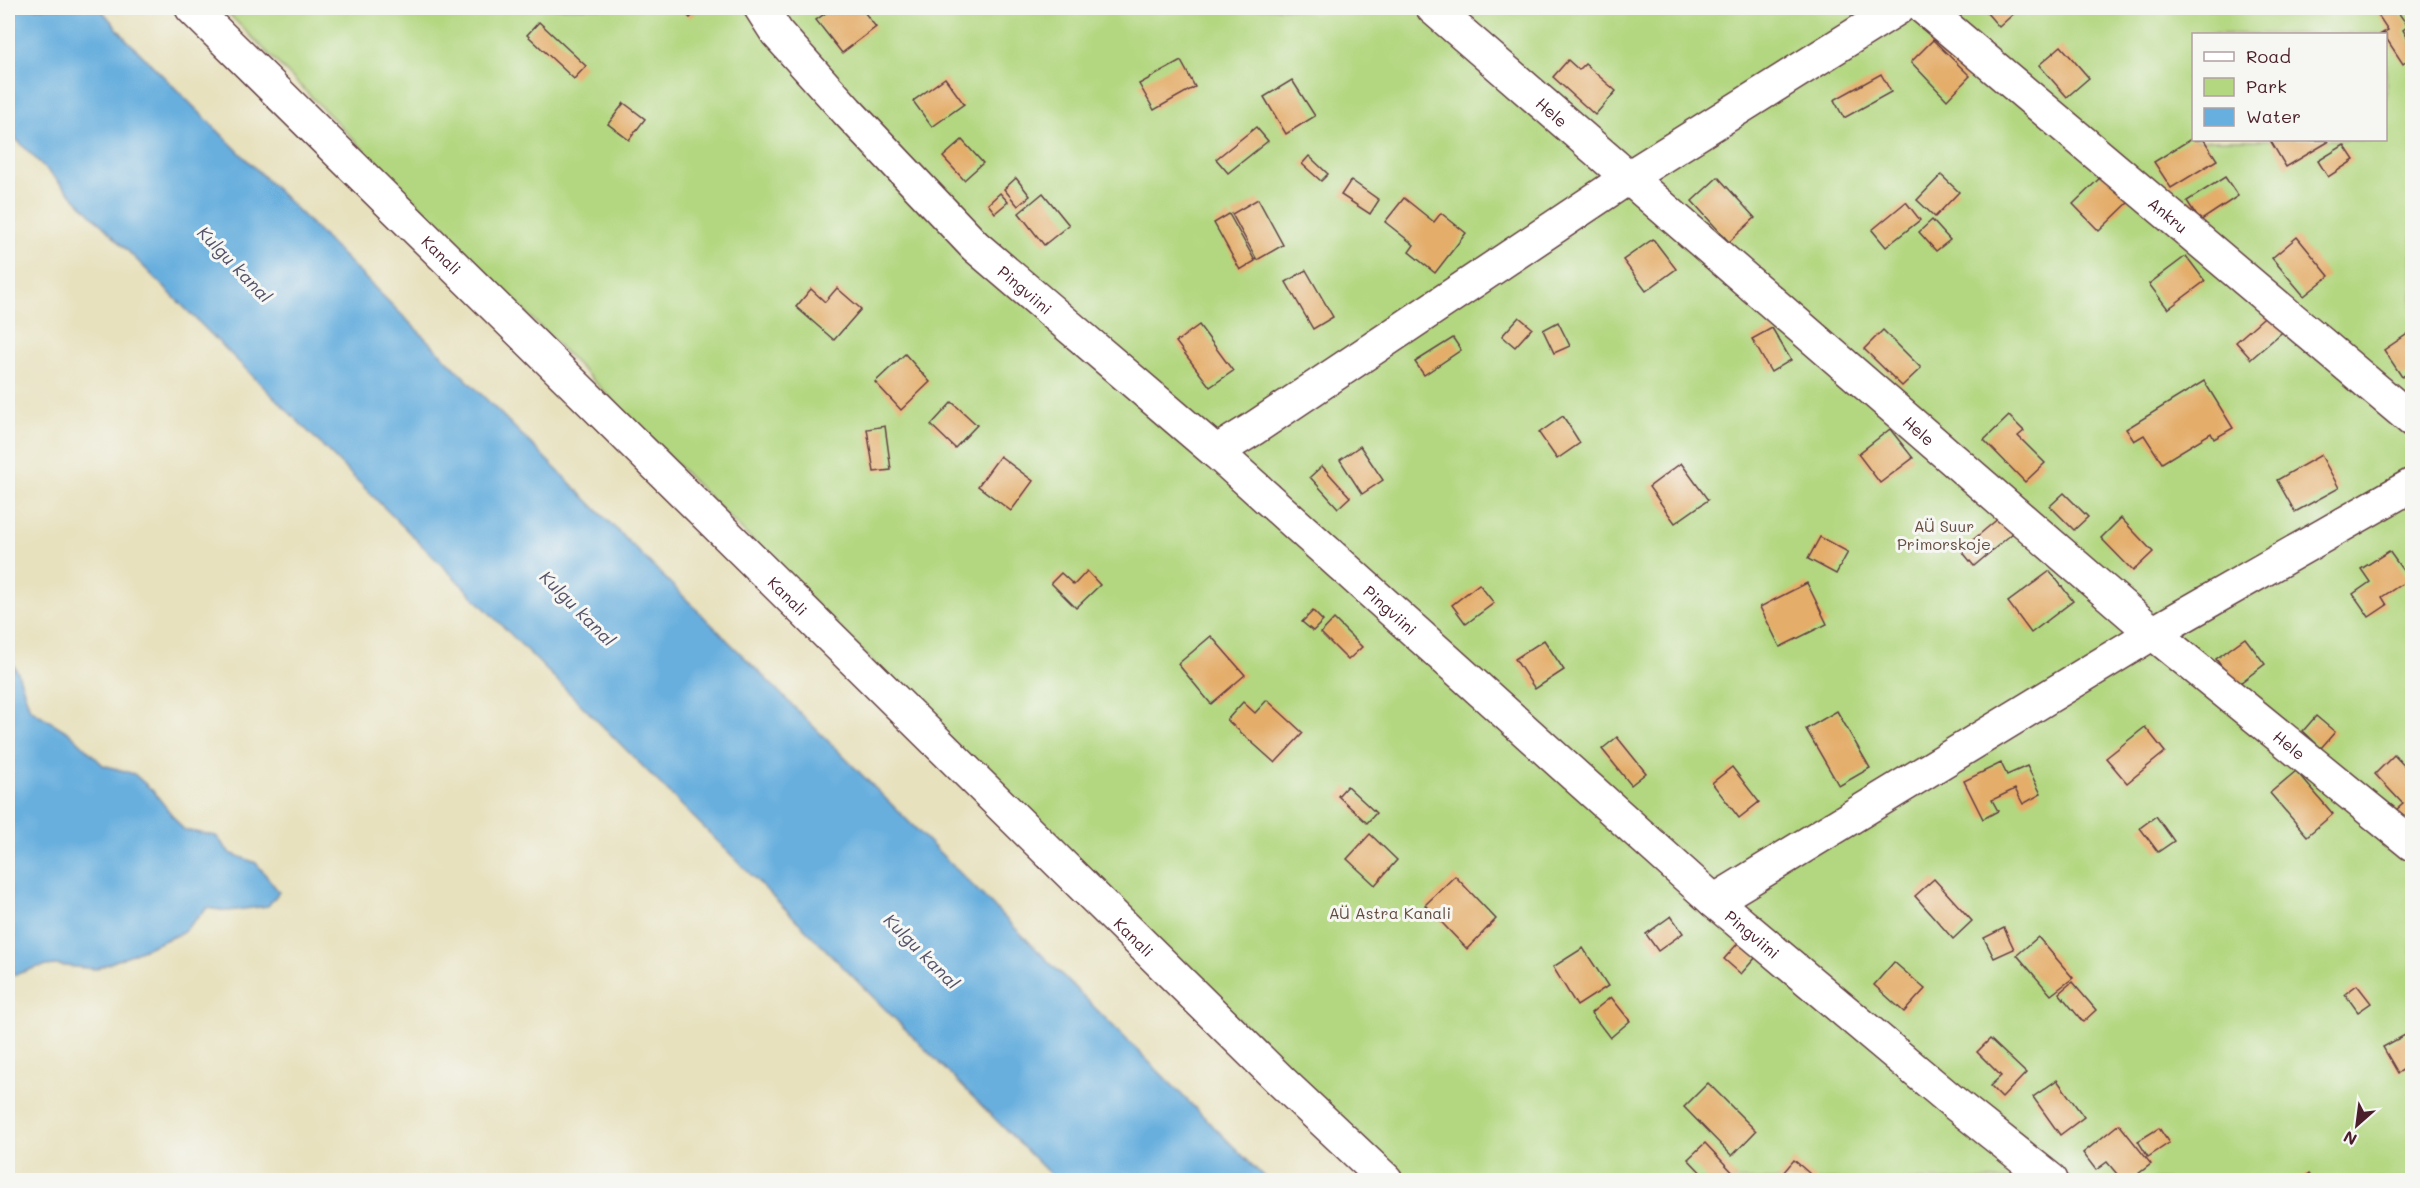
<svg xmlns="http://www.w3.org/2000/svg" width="2420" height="1188" font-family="Mali,sans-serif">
<rect width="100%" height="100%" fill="#f6f6f2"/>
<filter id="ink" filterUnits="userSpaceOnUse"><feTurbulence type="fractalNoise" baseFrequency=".0167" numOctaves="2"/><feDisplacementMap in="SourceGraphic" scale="12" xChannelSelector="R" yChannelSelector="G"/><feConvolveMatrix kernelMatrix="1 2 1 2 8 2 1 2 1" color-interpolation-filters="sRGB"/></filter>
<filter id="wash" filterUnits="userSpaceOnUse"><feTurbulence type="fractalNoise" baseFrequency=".008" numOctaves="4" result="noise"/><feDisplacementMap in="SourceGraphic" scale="24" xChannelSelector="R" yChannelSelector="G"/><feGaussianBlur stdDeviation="1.35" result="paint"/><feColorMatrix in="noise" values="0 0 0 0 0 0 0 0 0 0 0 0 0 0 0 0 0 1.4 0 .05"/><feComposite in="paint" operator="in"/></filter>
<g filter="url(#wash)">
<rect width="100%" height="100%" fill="#e7e1be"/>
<path fill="#b3d780" stroke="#7e7b56" stroke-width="1.5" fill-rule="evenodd" d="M 223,8 L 2412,8 L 2412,1180 L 1407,1180 L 1060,850 ZM 2194,34 L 2386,34 L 2386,140 L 2194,140 Z"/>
<g fill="#67afde" stroke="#586784" stroke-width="1.5">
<path d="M 8,8 L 100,8 L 126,39 L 1267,1180 L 1056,1180 L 8,131 Z"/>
<path d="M 8,656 L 18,673 L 30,709 L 71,734 L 103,765 L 134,774 L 153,791 L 184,830 L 216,836 L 230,853 L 256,863 L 279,892 L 268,906 L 228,911 L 207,908 L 182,933 L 96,969 L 55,965 L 38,967 L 8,977 Z"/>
</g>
<g id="blocks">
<g fill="#e4ad6b">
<path d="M 680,8 L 700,8 L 690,18 Z"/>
<path d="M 833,8 L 861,8 L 876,27 L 842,53 L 816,20 Z"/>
<path d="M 1990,8 L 2020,8 L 1999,27 L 1986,12 Z"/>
<path d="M 2383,8 L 2395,8 L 2408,26 L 2403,30 L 2412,45 L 2412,57 L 2403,64 L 2386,38 L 2386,34 L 2381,34 L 2388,30 L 2376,12 Z"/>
<path d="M 539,22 L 586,66 L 574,79 L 527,35 Z"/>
<path d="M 1933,40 L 1970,76 L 1947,100 L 1911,62 Z"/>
<path d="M 2061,46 L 2089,78 L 2067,97 L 2039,65 Z"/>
<path d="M 1568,60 L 1579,70 L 1585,64 L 1616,91 L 1595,115 L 1553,77 Z"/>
<path d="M 1181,61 L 1195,87 L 1154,110 L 1139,84 Z"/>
<path d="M 1881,74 L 1891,92 L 1844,118 L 1834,100 Z"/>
<path d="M 945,78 L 964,104 L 932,127 L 913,101 Z"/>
<path d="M 1292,80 L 1315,116 L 1286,134 L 1264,97 Z"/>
<path d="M 624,103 L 645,119 L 629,140 L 608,124 Z"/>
<path d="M 1256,127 L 1268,141 L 1228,173 L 1216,159 Z"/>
<path d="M 2194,137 L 2194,140 L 2204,140 L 2217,160 L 2171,188 L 2154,162 Z"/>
<path d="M 962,140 L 983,163 L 964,180 L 943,157 Z"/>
<path d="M 2270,140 L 2326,140 L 2328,142 L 2286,167 Z"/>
<path d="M 2344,145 L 2354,160 L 2328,177 L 2318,161 Z"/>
<path d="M 1309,156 L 1328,174 L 1321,181 L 1302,164 Z"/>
<path d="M 2105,173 L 2131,200 L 2099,231 L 2073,204 Z"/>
<path d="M 1941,175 L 1959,192 L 1935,217 L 1917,200 Z"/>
<path d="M 1718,177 L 1755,218 L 1729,242 L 1692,201 Z"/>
<path d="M 2225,177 L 2238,196 L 2200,221 L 2187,201 Z"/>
<path d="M 1016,178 L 1030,196 L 1018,206 L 1004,189 Z"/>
<path d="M 1351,180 L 1379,200 L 1370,214 L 1341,195 Z"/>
<path d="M 1000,193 L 1008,202 L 995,213 L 988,204 Z"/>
<path d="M 1043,193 L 1069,225 L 1044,245 L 1019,213 Z"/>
<path d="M 1404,198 L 1434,222 L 1441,213 L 1466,233 L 1435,273 L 1409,252 L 1414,245 L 1385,222 Z"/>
<path d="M 1258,199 L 1283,245 L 1257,260 L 1232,214 Z"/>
<path d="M 1906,202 L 1920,220 L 1886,247 L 1872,230 Z"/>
<path d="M 1229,214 L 1255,261 L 1240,270 L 1214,223 Z"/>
<path d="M 1932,220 L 1950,240 L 1936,251 L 1919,232 Z"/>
<path d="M 2297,237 L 2329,276 L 2304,296 L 2272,258 Z"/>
<path d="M 1653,239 L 1676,269 L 1646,291 L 1623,260 Z"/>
<path d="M 2186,256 L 2205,281 L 2168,309 L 2149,284 Z"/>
<path d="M 1306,270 L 1333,317 L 1313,329 L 1286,282 Z"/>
<path d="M 837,288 L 861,309 L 834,340 L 796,307 L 811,289 L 825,302 Z"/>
<path d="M 2271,311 L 2287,328 L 2251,359 L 2236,342 Z"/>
<path d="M 1519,317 L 1532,328 L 1515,347 L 1502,336 Z"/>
<path d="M 1558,322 L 1570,346 L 1554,353 L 1543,330 Z"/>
<path d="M 1199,325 L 1233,371 L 1210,387 L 1176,342 Z"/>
<path d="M 1772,328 L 1791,360 L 1771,372 L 1752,339 Z"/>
<path d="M 1883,330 L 1921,368 L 1902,386 L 1864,349 Z"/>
<path d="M 2412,331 L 2412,371 L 2402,377 L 2384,350 Z"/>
<path d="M 1453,338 L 1461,350 L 1424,375 L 1415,362 Z"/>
<path d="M 905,354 L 930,382 L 901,410 L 875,382 Z"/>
<path d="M 2204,381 L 2233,428 L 2214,439 L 2211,433 L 2162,463 L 2144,435 L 2134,441 L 2126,429 Z"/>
<path d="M 952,402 L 977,425 L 955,448 L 931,425 Z"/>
<path d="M 1563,416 L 1580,443 L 1557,459 L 1539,433 Z"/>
<path d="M 2009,416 L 2024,431 L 2018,436 L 2045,463 L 2025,482 L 1984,440 Z"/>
<path d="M 885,426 L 891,470 L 874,472 L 867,429 Z"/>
<path d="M 1890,429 L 1913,458 L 1880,483 L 1858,454 Z"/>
<path d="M 1360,446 L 1383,480 L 1362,494 L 1340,460 Z"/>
<path d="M 2321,455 L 2339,488 L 2295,512 L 2277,480 Z"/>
<path d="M 1000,456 L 1033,481 L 1011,511 L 978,486 Z"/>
<path d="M 1681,463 L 1708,500 L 1675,523 L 1649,487 Z"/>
<path d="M 1322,466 L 1350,497 L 1338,508 L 1310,477 Z"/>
<path d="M 2064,493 L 2088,517 L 2074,530 L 2050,506 Z"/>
<path d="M 2000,517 L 2013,533 L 1974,566 L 1961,550 Z"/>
<path d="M 2121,518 L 2153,552 L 2133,571 L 2101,538 Z"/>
<path d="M 1820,537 L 1848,552 L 1836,574 L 1808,559 Z"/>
<path d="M 2389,551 L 2409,579 L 2382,597 L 2387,605 L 2369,617 L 2353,594 L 2370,582 L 2361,569 Z"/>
<path d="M 1087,571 L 1100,585 L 1076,608 L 1051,583 L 1061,573 L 1074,585 Z"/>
<path d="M 2050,571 L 2073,601 L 2031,633 L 2008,602 Z"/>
<path d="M 1807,583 L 1827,624 L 1780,647 L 1760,607 Z"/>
<path d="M 1479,584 L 1494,603 L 1466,624 L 1452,605 Z"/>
<path d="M 1313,611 L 1323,621 L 1313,631 L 1302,622 Z"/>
<path d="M 1334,619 L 1362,647 L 1348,660 L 1321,633 Z"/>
<path d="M 1211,636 L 1245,675 L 1211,704 L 1178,664 Z"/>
<path d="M 2245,638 L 2265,664 L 2236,686 L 2216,659 Z"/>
<path d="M 1544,640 L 1564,670 L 1535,689 L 1515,659 Z"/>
<path d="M 1267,700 L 1303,733 L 1275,763 L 1227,720 L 1243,702 L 1255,713 Z"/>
<path d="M 1837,711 L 1870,768 L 1839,786 L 1806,729 Z"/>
<path d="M 2316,716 L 2335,732 L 2321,748 L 2303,731 Z"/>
<path d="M 2145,727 L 2165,752 L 2127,783 L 2106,758 Z"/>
<path d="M 1617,737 L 1646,773 L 1631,785 L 1602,749 Z"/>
<path d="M 2394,755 L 2412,774 L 2412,816 L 2407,821 L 2396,810 L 2403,804 L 2375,774 Z"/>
<path d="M 2001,763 L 2007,775 L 2027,766 L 2041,794 L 2023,804 L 2015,789 L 1992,800 L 1998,811 L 1983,819 L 1964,781 Z"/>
<path d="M 1732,767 L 1759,802 L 1739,818 L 1712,783 Z"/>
<path d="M 2296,771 L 2333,814 L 2307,836 L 2270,793 Z"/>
<path d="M 1347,786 L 1376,813 L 1367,823 L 1338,796 Z"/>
<path d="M 2156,816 L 2174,841 L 2158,852 L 2140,828 Z"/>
<path d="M 1370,834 L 1397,860 L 1375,885 L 1347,859 Z"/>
<path d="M 1455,876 L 1496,919 L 1467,949 L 1425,905 Z"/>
<path d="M 1934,879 L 1972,921 L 1953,939 L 1915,896 Z"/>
<path d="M 1671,916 L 1683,933 L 1658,951 L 1646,934 Z"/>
<path d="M 2004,928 L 2014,949 L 1994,958 L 1984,938 Z"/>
<path d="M 2038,937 L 2073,978 L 2051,995 L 2017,955 Z"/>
<path d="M 1739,942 L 1756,957 L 1741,974 L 1724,959 Z"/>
<path d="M 1583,948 L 1608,986 L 1577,1006 L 1553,967 Z"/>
<path d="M 1894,962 L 1925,989 L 1904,1012 L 1874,985 Z"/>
<path d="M 2072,982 L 2096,1010 L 2083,1022 L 2059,993 Z"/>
<path d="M 2357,985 L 2371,1003 L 2358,1012 L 2345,994 Z"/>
<path d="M 1611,997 L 1630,1021 L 1610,1038 L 1591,1013 Z"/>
<path d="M 2405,1035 L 2412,1049 L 2412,1064 L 2398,1073 L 2383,1047 Z"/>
<path d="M 1990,1039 L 2026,1073 L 2002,1098 L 1990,1086 L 2001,1076 L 1977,1052 Z"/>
<path d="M 2057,1080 L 2084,1117 L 2060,1135 L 2033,1097 Z"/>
<path d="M 1708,1083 L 1756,1131 L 1732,1156 L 1684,1107 Z"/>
<path d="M 2119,1124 L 2151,1164 L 2130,1180 L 2122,1180 L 2107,1162 L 2096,1170 L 2083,1153 Z"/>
<path d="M 2159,1128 L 2169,1143 L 2148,1157 L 2138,1141 Z"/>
<path d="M 1705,1143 L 1737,1177 L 1733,1180 L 1708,1180 L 1688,1159 Z"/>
<path d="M 1794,1160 L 1817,1180 L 1777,1180 Z"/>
<path d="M 2225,1173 L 2230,1180 L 2214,1180 Z"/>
<path d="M 2309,1174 L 2313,1180 L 2298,1180 Z"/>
</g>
</g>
</g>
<g filter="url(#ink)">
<use href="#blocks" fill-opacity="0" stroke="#623c41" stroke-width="1.5"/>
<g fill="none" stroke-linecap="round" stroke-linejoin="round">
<defs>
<g id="minor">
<path id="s1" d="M 192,8 L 1282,1082 L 1386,1180"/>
<path id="s2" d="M 761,8 L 777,33 L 847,111 L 975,246 L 1216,452 L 1714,901 L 1953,1102 L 2051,1180"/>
<path id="s3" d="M 1433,8 L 2153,633 L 2412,844"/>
<path id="s4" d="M 1924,8 L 2412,420"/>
<path d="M 1216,452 L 1253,429 L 1629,177 L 1898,8"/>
<path d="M 1714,901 L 2153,633 L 2412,485"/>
</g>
</defs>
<use href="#minor" stroke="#623c41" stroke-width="36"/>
<use href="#minor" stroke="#fff" stroke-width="33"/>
</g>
</g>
<g text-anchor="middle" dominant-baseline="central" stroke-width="6" stroke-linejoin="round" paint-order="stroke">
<g font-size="16" fill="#4a1f2b" stroke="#f6f6f2">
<text stroke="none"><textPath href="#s3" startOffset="158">Hele</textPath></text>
<text stroke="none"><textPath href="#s4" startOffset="320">Ankru</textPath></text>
<text stroke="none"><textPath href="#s1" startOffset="351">Kanali</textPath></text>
<text stroke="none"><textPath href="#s2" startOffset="387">Pingviini</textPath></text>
<text stroke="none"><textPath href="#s3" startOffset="644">Hele</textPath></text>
<text stroke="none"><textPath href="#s1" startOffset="837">Kanali</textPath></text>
<text stroke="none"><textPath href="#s2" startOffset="873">Pingviini</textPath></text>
<text stroke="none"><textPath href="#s3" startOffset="1130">Hele</textPath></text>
<text stroke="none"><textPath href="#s2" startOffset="1359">Pingviini</textPath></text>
<text stroke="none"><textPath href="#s1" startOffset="1323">Kanali</textPath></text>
</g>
<g font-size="16" fill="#644d40" stroke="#f6f6f2">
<text x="1944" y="525">AÜ Suur<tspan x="1944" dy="18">Primorskoje</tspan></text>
<text x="1390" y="912">AÜ Astra Kanali</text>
</g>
<g font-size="18" font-style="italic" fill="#54516a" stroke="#f6f6f2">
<text transform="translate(235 264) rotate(46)">Kulgu kanal</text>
<text transform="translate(578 608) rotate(45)">Kulgu kanal</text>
<text transform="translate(922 951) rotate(45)">Kulgu kanal</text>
</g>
</g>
<rect width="2420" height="1188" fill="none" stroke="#f6f6f2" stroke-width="30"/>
<rect x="2192" y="33" width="195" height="108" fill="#f6f6f2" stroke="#b1a0a2" stroke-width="1.5"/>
<rect x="2204" y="52" width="30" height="9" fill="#ffffff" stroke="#b1a0a2" stroke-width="1.5"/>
<text x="2246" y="63" font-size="18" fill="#4a1f2b">Road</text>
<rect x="2204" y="78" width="30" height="18" fill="#b3d780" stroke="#b1a0a2" stroke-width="1.5"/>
<text x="2246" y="93" font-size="18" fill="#4a1f2b">Park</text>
<rect x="2204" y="108" width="30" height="18" fill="#67afde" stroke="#b1a0a2" stroke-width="1.5"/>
<text x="2246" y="123" font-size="18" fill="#4a1f2b">Water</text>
<g transform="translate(2357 1125) rotate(208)" stroke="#f6f6f2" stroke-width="4.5" paint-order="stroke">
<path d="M0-4.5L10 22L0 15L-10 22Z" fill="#4a1f2b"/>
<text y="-9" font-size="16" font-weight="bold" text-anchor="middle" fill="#4a1f2b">N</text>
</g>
</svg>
